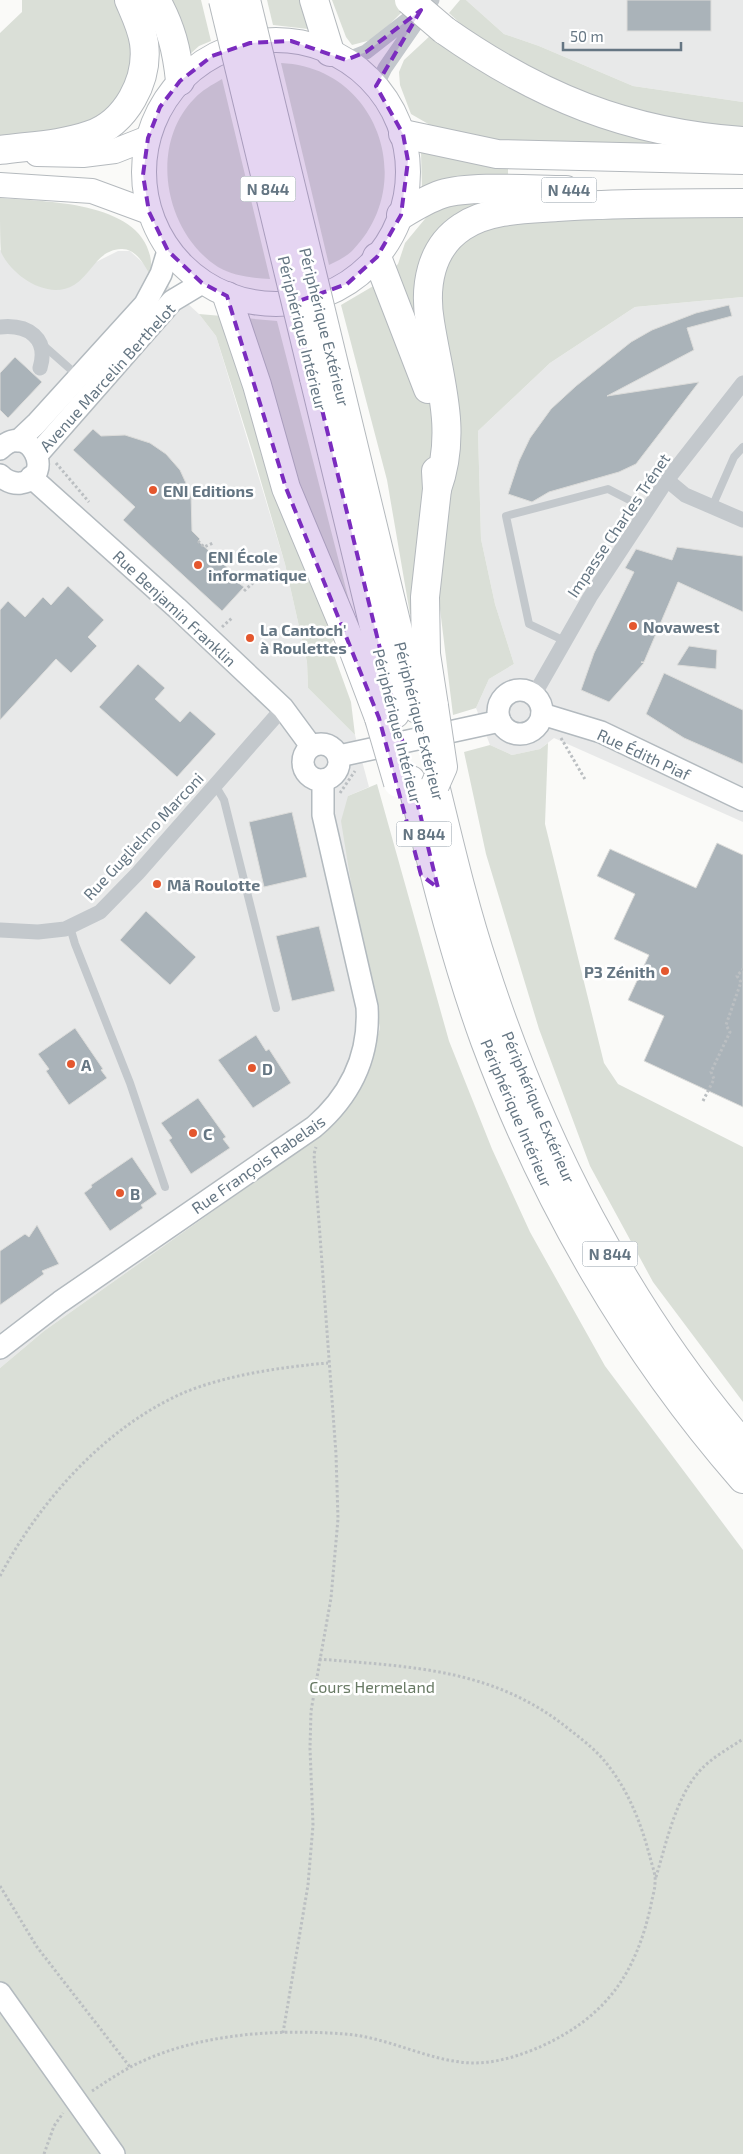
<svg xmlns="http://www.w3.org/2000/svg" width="743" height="2154" font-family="'Exo 2',sans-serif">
<rect width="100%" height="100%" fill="#fafaf8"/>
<g fill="#e8e9e9">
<path d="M 466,0 L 743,0 L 743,102 L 633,86 L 539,46 L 504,34 Z"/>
<path d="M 0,250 L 85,275 L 94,263 L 118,251 L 130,251 L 199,314 L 216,336 L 285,564 L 307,662 L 308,688 L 355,735 L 369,787 L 348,796 L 356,914 L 380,1028 L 363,1082 L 341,1111 L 289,1157 L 44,1331 L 0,1368 Z"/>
<path d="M 743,297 L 743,822 L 554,738 L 540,749 L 512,755 L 490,745 L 476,708 L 489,679 L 514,664 L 495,604 L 481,539 L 478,431 L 550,363 L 635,307 Z"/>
</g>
<g fill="#dadfd7">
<path d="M 22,0 L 122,0 L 136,34 L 133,83 L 94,128 L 0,138 L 0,33 L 22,12 Z"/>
<path d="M 170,0 L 201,0 L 211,41 L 199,46 L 189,55 Z"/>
<path d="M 267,0 L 306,0 L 317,30 L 273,25 Z"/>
<path d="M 332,0 L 395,0 L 405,9 L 375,39 L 352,45 L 346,37 Z"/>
<path d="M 460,0 L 466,0 L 504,34 L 539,46 L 633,86 L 743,102 L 743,134 L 720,150 L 530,146 L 437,129 L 411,114 L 400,85 L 399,72 L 404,60 L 432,34 L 462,25 L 449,13 Z"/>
<path d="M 281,63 C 377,67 419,183 352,251 C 346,257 337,261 329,265 Z"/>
<path d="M 222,79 L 270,279 C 253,278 233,276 218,267 C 165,233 148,146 194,99 C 202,90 212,85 222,79 Z"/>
<path d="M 421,152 L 474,163 L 508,167 L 508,181 L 422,189 Z"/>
<path d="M 0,198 C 50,202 159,201 151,276 C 144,265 136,248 121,249 C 97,250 92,274 74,285 C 48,301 11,275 1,252 C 0,242 0,211 0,198 Z"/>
<path d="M 467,201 L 719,212 L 743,217 L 743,297 L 635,307 L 550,363 L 478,431 L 481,539 L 495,604 L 514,664 L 489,679 L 476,708 L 453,715 L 440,609 L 410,614 L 387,480 L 341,305 L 375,285 L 398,264 L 405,243 L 434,208 Z"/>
<path d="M 199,314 L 277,321 L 354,620 L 330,644 L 351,702 L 355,735 L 308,688 L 307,662 L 285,564 L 253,454 L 216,336 Z"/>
<path d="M 548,743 L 545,824 L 604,1063 L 618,1084 L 743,1147 L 743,1402 L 653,1282 L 590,1166 L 539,1029 L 486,854 L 464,752 L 490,745 L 512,755 L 540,749 Z"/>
<path d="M 377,784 L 449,1041 L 492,1149 L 530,1232 L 605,1366 L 743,1550 L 743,2154 L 0,2154 L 0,1368 L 44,1331 L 289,1157 L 341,1111 L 363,1082 L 380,1028 L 356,914 L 341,821 L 348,796 Z"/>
</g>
<g fill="#aab3b9" stroke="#dcdcda">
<rect x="627" y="0" width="84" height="31"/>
<path d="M 729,305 L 732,316 L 687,328 L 694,350 L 607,396 L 699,382 L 636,464 L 619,472 L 549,492 L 532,502 L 508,494 L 519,461 L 530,438 L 551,409 L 576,386 L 631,342 L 652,330 L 696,313 Z"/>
<path d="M 15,357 L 42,382 L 8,418 L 0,410 L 0,373 Z"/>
<path d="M 93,429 L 101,436 L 125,435 L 150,443 L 166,454 L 180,470 L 191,494 L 192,531 L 200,539 L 198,541 L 240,579 L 237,582 L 244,587 L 222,611 L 123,520 L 135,507 L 73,450 Z"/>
<path d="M 677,547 L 743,556 L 743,612 L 678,582 L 644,662 L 641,662 L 644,663 L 609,702 L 581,690 L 594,653 L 634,572 L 625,568 L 636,549 L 672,560 Z"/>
<path d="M 68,586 L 104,620 L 88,637 L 97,646 L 71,673 L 56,659 L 0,720 L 0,610 L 8,601 L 25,617 L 43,597 L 51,605 Z"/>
<path d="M 689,646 L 717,650 L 716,669 L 677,665 Z"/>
<path d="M 138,664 L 165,688 L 155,699 L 180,722 L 190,711 L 216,734 L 177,777 L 99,707 Z"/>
<path d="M 664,673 L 743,710 L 743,764 L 684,738 L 646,714 Z"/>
<path d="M 292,812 L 307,877 L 264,887 L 249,822 Z"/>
<path d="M 717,843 L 743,855 L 743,1107 L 644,1061 L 664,1016 L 628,1000 L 649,955 L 614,939 L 635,894 L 597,876 L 610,849 L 696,888 Z"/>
<path d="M 146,911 L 196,957 L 170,985 L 120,940 Z"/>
<path d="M 319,926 L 335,991 L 292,1001 L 276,936 Z"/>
<path d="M 75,1028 L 103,1069 L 101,1070 L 107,1078 L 69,1105 L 46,1071 L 49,1069 L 38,1054 Z"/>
<path d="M 256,1035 L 266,1051 L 269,1049 L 291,1083 L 253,1108 L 218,1060 Z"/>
<path d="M 198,1098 L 226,1137 L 223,1139 L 230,1148 L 191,1174 L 169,1140 L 172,1138 L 161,1123 Z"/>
<path d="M 132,1157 L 157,1194 L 141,1205 L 143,1208 L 110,1231 L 84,1193 L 92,1187 L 91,1185 Z"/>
<path d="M 37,1225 L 59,1264 L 42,1271 L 44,1274 L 0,1305 L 0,1251 L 25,1234 L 29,1237 Z"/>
</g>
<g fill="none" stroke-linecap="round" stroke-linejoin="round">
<defs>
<g id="secondary">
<path d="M 18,441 L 36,424 L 145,304 L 161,274 L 168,251"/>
<path d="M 0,449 C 29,419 57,477 21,483 C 12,484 6,481 0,475"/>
<path d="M 37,455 L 172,301 L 202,283"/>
<path d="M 31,477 L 177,608 L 283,708 L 311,746"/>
<circle cx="520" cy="712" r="22"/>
<path d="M 542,714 L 601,732 L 743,800"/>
<circle cx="321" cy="762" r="18"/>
<path d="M 339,756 L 500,721"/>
<path d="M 0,1348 L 60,1302 L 314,1127 C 351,1095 370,1056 367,1007 L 323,815 L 323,780"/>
<path d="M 0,1993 L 114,2154"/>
</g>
<g id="primary">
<circle cx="276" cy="172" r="132"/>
<path d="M 37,154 L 83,155 L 115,151 L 148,138"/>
<path d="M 0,185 L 92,191 L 149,212"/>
</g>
<g id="highway">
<path d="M 156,0 C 171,27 177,50 180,81"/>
<path d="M 314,0 L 330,52"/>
<path d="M 444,30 C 538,96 627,133 743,141"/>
<path d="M 403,134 L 497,154 L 743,160"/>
<path d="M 0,150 C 29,146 62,145 90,135 C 126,123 149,80 144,43 C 142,28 135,14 129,0"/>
<path d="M 401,215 C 414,207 427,199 442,194 C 471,185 534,190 566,190"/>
<path d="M 377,257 L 428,389"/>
<path d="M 227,296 L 257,385 L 286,488 L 350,641 L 379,718"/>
<path d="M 336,373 L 417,709"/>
<path d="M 314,378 L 395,714"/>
<path d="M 437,489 C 458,431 439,380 430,322 C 424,287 430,248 462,227 C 488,209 527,209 557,207 C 619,203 681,203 743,203"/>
<path d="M 434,706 L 426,654 L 425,597 L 437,489 L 436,471"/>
<path d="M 411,780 C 433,868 454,956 485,1041 C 544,1200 631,1351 743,1479"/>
<path d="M 435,785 C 450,846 464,907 484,967 C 540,1140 625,1306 743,1444"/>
</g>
</defs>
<use href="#secondary" stroke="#b3babf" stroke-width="24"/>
<use href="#primary" stroke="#b5babe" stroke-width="26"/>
<use href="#highway" stroke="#b4b9bd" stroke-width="30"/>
<g stroke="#bbbfc2" stroke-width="3" stroke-dasharray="2.5 2.5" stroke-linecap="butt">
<path d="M 56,463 L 89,502"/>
<path d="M 198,541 L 204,547 L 213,543"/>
<path d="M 244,591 L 255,581"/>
<path d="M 222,627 L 232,618"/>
<path d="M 561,738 L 586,781"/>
<path d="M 340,793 L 355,771"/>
<path d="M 703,1101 L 714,1079 L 711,1072 L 730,1032 L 726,1025 L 741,982 L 737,976 L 743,969"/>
<path d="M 0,1576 C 40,1501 104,1428 183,1393 C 226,1375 282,1367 328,1363"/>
<path d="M 656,1877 C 666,1844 675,1801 697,1774 C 709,1759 728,1749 743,1739"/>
<path d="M 0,1886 L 37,1947 L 130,2067"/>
<path d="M 283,2033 L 308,1885 L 313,1825 L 310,1748 L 311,1711 L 331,1598 L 338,1519 L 336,1454 L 314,1154 L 316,1147"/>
<path d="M 92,2091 C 109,2080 126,2068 145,2060 C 206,2033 280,2029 345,2034 C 385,2037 421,2057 460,2062 C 488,2066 517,2057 542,2046 C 607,2016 636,1973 651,1905 C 652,1898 655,1890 655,1883 C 656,1876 653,1868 651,1861 C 642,1826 630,1793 607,1764 C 597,1751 583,1740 570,1730 C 494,1668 411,1667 319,1659"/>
<path d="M 44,2154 L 54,2126 L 63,2113"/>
</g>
<g stroke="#c3c8cc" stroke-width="8">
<path d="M 43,345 L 77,375"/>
<path d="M 712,507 L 734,457 L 743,447"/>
<path d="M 565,641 L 529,624 L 506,516 L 608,489 L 647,509"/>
<path d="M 215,785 L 224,800 L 276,1008"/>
<path d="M 70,927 L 75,944 L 130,1083 L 165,1187"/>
</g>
<g stroke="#c3c8cc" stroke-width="15">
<path d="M 346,60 L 366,52 L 416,13"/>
<path d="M 376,86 L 385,68 L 432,0"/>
<path d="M 0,327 C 28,324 49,338 40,368"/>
<path d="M 667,480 L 685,495 L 743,520"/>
<path d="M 534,695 L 590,597 L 667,480 L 743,383"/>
<path d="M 0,930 L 38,932 L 65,929 L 100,912 L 138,873 L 283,708"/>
</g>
<use href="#secondary" stroke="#fff" stroke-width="21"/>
<use href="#primary" stroke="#fff" stroke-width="24"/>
<use href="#highway" stroke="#fff" stroke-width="28"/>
<defs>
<g id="highway-bridge">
<path d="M 223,0 L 314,378"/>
<path d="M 246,0 L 336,373"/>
<path d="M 409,0 L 444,30"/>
<path d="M 434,706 L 443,767 L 435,785"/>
<path d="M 379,718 L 398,783"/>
</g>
</defs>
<use href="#highway-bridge" stroke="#b4b9bd" stroke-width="30" stroke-linecap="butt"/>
<use href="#highway-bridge" stroke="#fff" stroke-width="28"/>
</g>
<path fill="#7b2cbf" fill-opacity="0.2" stroke="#7b2cbf" stroke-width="4" stroke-dasharray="10 6" stroke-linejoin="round" d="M 421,10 L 376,86 L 403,134 L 408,161 L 401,215 L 377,257 L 347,284 L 296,302 L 438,888 L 421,875 L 379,718 L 286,488 L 227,296 L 202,283 L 168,251 L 149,212 L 143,175 L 148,138 L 160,107 L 180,81 L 212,56 L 250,43 L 291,41 L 346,60 L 366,52 Z"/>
<g fill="#e4572e" stroke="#fff" stroke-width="2">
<circle cx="153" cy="490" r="5"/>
<circle cx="198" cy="565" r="5"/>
<circle cx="633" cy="626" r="5"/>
<circle cx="250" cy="638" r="5"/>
<circle cx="157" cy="884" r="5"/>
<circle cx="665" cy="971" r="5"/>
<circle cx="71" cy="1064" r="5"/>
<circle cx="252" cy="1068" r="5"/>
<circle cx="193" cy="1133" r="5"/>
<circle cx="120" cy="1193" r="5"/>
</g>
<g text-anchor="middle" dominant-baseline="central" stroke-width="5" stroke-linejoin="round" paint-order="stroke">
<g fill="#fff" stroke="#939fa8" stroke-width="1">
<rect x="240.5" y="176.5" width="55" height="25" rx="4"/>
<rect x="541.5" y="177.5" width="55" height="25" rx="4"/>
<rect x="396.5" y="821.5" width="55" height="25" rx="4"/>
<rect x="582.5" y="1241.5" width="55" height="25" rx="4"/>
</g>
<g font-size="15" font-weight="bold" fill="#657683">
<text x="268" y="189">N 844</text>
<text x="569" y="190">N 444</text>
<text x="424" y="834">N 844</text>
<text x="610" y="1254">N 844</text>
</g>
<g font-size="16" fill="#657683" stroke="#fff">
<text transform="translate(325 327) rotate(76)">Périphérique Extérieur</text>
<text transform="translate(303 333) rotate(76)">Périphérique Intérieur</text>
<text transform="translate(107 377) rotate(-48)">Avenue Marcelin Berthelot</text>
<text transform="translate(618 525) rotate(-56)">Impasse Charles Trénet</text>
<text transform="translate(175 608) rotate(43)">Rue Benjamin Franklin</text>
<text transform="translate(420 721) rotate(76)">Périphérique Extérieur</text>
<text transform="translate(398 726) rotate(76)">Périphérique Intérieur</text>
<text transform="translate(644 754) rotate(25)">Rue Édith Piaf</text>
<text transform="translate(143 836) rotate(-47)">Rue Guglielmo Marconi</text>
<text transform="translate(539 1107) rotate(67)">Périphérique Extérieur</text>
<text transform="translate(517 1113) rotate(67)">Périphérique Intérieur</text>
<text transform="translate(258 1164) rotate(-35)">Rue François Rabelais</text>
</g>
<g font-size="16" font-weight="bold" fill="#657683" stroke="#fff" text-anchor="start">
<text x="163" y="490">ENI Editions</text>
<text x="208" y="556">ENI École<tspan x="208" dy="18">informatique</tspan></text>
<text x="643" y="626">Novawest</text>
<text x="260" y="629">La Cantoch'<tspan x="260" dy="18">à Roulettes</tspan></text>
<text x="167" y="884">Mã Roulotte</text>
<text x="655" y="971" text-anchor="end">P3 Zénith</text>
<text x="81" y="1064">A</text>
<text x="262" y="1068">D</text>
<text x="203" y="1133">C</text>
<text x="130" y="1193">B</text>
</g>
<g font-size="16" fill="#687a64" stroke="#fff">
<text x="372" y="1686">Cours Hermeland</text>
</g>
</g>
<path d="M563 42v8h118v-8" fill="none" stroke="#657683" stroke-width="2.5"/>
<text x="570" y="42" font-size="15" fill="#657683" stroke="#ffffff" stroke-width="4" paint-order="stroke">50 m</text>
</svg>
